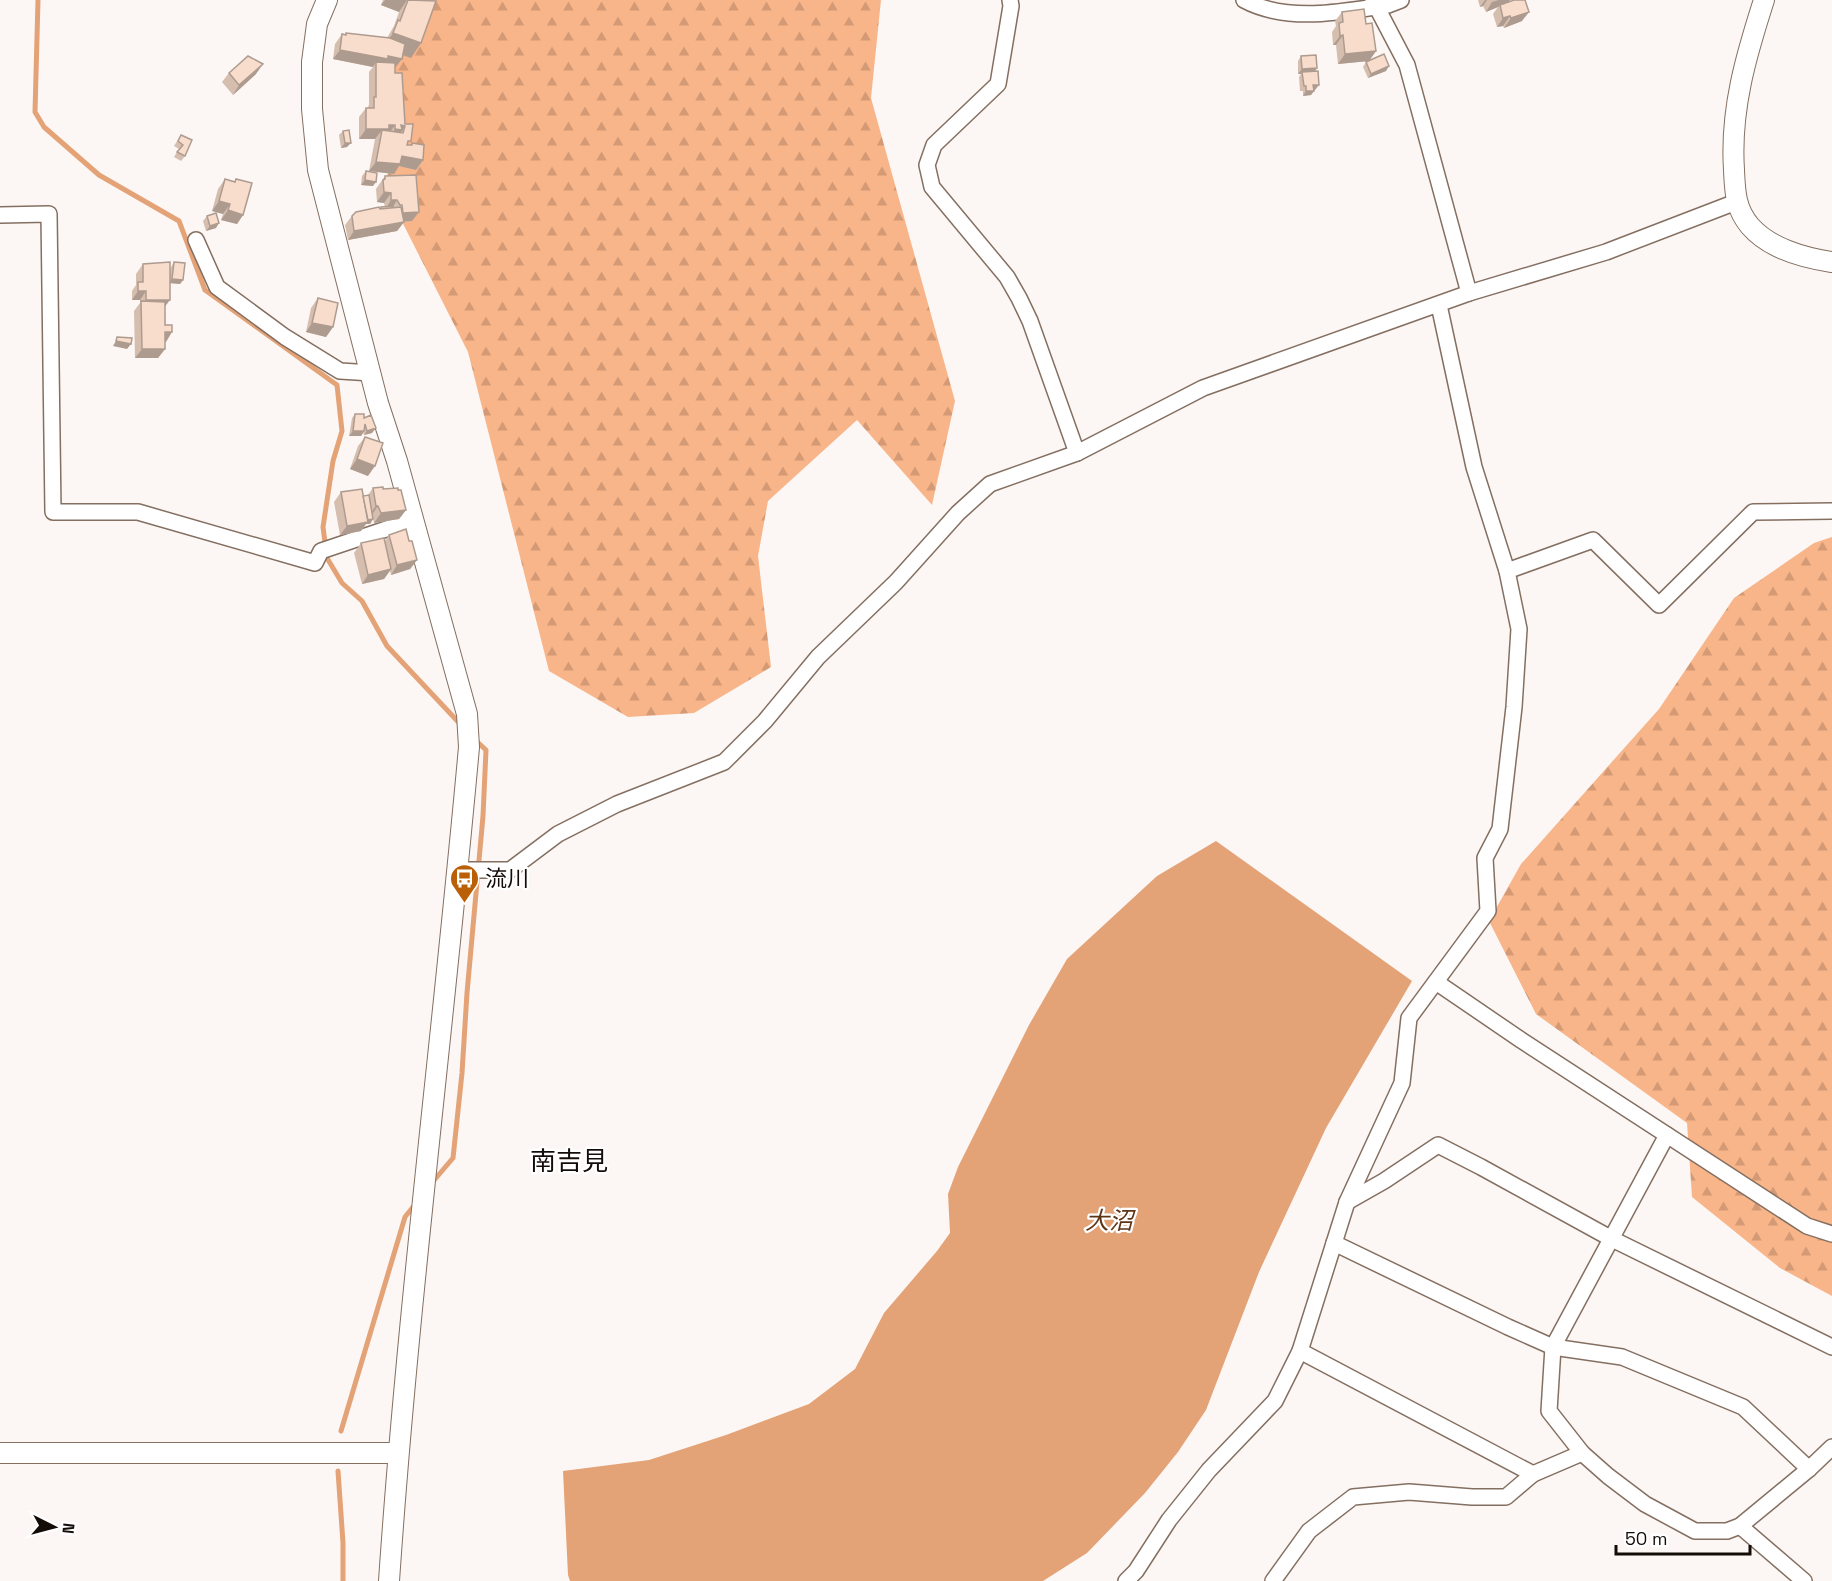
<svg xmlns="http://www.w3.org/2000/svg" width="1832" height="1581" font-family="'Space Grotesk','Noto Sans JP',sans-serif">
<defs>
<pattern id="forest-firs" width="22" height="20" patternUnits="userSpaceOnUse" patternTransform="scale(1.5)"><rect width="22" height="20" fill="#f8b589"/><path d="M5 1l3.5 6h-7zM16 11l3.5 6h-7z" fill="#d49a75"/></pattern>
</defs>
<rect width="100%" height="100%" fill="#fcf7f4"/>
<g fill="url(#forest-firs)">
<path d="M 410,0 L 881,0 L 871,98 L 955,401 L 932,505 L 857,420 L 768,501 L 758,556 L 771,667 L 694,713 L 628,717 L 549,671 L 468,352 L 388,194 L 386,62 Z"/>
<path d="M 1832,537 L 1832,1296 L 1780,1268 L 1692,1197 L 1687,1123 L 1536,1014 L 1489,921 L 1521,864 L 1659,709 L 1734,598 L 1814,543 Z"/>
</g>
<path fill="#e4a277" d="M 1216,841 L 1412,981 L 1326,1128 L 1259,1272 L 1206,1410 L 1178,1452 L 1145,1493 L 1087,1553 L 1043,1581 L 570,1581 L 568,1575 L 563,1471 L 649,1460 L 726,1435 L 809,1404 L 855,1369 L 884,1313 L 937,1251 L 950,1233 L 948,1194 L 958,1167 L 1029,1025 L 1067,959 L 1157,876 Z"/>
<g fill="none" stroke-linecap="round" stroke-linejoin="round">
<g stroke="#e4a277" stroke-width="5">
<path d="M 38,0 L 35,112 L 44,127 L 99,175 L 179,221 L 205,290 L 337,385 L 342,431 L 333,461 L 323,527 L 327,558 L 342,583 L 362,601 L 387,646 L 463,727"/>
<path d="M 430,1185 L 453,1158 L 462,1073 L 467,993 L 483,816 L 486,750 L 473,738"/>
<path d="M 341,1431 L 405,1217 L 417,1202"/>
<path d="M 338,1471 L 343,1543 L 343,1581"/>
</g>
<defs>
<g id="minor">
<path d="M 1010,0 L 1011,6 L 998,84 L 934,145 L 927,165 L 932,187 L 1007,277 L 1019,298 L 1030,321 L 1077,453"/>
<path d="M 1244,0 C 1287,23 1341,12 1388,5 L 1401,0"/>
<path d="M 1373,0 L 1407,65 L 1469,293"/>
<path d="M 0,215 L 49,214 L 53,512 L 138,512 L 315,563 L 321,551 L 413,520"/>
<path d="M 196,240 L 217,287 L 285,337 L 340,371 L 372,373"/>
<path d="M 1507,571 L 1593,540 L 1659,605 L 1753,512 L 1832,511"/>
<path d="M 458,870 L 510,870 L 558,834 L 617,804 L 724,762 L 765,721 L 818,657 L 896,582 L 958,513 L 990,484 L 1077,453 L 1203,388 L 1469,293 L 1606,252 L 1736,202"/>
<path d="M 1436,982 L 1521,1040 L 1807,1226 L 1832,1234"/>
<path d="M 1347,1202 L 1384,1181 L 1438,1145 L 1481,1167 L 1612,1239 L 1832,1347"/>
<path d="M 1334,1243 L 1508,1327 L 1553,1347 L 1622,1357 L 1743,1407 L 1809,1469"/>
<path d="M 1300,1351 L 1533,1474 L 1582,1453 L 1608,1476 L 1645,1504 L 1695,1531 L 1727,1531 L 1740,1526 L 1809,1469 L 1832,1447"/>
<path d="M 1582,1453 L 1549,1411 L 1553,1347 L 1667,1135"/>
<path d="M 1740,1526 L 1804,1581"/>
<path d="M 1126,1581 L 1136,1571 L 1169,1520 L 1209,1470 L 1275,1401 L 1300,1351 L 1347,1202 L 1402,1083 L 1409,1018 L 1488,911 L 1485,858 L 1500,829 L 1514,707 L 1519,629 L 1507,571 L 1474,467 L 1439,305"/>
<path d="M 1273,1581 L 1309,1531 L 1353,1497 L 1409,1492 L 1472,1497 L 1506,1497 L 1533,1474"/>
</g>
<g id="tertiary">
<path d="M 327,0 L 317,24 L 312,62 L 312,109 L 318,170 L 378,403 L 397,461 L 467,714 L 469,747 C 444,1025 408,1302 389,1581"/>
<path d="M 1764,0 C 1746,56 1730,110 1734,170 C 1735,191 1735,208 1750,226 C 1769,248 1804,258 1832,262"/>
<path d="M 0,1453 L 397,1453"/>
</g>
</defs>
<use href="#minor" stroke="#846f61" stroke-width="18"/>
<use href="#tertiary" stroke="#846f61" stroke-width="22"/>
<use href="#minor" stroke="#fff" stroke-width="15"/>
<use href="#tertiary" stroke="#fff" stroke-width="20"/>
</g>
<g fill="#d6beaf">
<path d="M 383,0 L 434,0 L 411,58 L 403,55 L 395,68 L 395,73 L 405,124 L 408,145 L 411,145 L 412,143 L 423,160 L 416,170 L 399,166 L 394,174 L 369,171 L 375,139 L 359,139 L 359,117 L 366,108 L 368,108 L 369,104 L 369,72 L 373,67 L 333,59 L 335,44 L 342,34 L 345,35 L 346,33 L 387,38 L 394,26 L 399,12 L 381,5 Z"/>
<path d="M 1478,0 L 1510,0 L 1509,2 L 1522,21 L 1504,28 L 1503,26 L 1497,27 L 1493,14 L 1498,7 L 1486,12 L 1483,6 L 1480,7 Z"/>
<path d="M 1342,12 L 1366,24 L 1376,51 L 1369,61 L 1338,64 L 1336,45 L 1333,45 L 1332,32 L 1336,26 L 1335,21 Z"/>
<path d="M 1301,56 L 1315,71 L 1315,90 L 1314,90 L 1311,95 L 1303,96 L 1303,91 L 1300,91 L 1299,77 L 1301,74 L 1298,74 L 1298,61 Z"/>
<path d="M 1366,62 L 1386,71 L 1368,78 L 1363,67 Z"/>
<path d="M 229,73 L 256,74 L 233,95 L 222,82 Z"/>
<path d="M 343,131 L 347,147 L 341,148 L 339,135 Z"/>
<path d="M 181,135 L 185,156 L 181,161 L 174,157 L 179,149 L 174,146 Z"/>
<path d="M 366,171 L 373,186 L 361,185 L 362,176 Z"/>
<path d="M 385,176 L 412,221 L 404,222 L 397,231 L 348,240 L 345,225 L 352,216 L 380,209 L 381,207 L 385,207 L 384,203 L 377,202 L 376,189 Z"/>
<path d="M 225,179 L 234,182 L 236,179 L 243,215 L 237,224 L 221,220 L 223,214 L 212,211 L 218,189 Z"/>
<path d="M 207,216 L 216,228 L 206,231 L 203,221 Z"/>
<path d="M 174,262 L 183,280 L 180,284 L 170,283 L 165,307 L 166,342 L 165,342 L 165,349 L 158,358 L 135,358 L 134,311 L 140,303 L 140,300 L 132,300 L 132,291 L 136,285 L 136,274 L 143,264 L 170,272 L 171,267 Z"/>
<path d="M 318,298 L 333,327 L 326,337 L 306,332 L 311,308 Z"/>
<path d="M 355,414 L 364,418 L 372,433 L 364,435 L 363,433 L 361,436 L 349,436 L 352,418 Z"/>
<path d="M 365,437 L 368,476 L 350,469 L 358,446 Z"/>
<path d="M 373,488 L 398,490 L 406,510 L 399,519 L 374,523 L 373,519 L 370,524 L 366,524 L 361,531 L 340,535 L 334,502 L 341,492 L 363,496 L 368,495 Z"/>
<path d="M 389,535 L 409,541 L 417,560 L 410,569 L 391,575 L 390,571 L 384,579 L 362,584 L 354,553 L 361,543 L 385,541 Z"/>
</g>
<g fill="#ae9b8f">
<path d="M 385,0 L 407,0 L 399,12 L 381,5 Z"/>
<path d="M 1485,0 L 1487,0 L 1483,6 L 1480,7 Z"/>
<path d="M 1499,0 L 1510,0 L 1507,4 L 1500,5 L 1498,7 L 1486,12 L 1492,2 Z"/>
<path d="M 1529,12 L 1522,21 L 1504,28 L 1511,18 Z"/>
<path d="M 1510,16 L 1503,26 L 1497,27 L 1503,18 Z"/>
<path d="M 393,33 L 421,43 L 411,58 L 383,48 Z"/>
<path d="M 1343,35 L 1336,45 L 1333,45 L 1340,36 Z"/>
<path d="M 340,50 L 388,56 L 402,59 L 395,68 L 383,66 L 376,62 L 373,67 L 333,59 Z"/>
<path d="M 1376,51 L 1369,61 L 1338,64 L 1345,54 Z"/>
<path d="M 263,64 L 256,74 L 233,95 L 239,85 Z"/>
<path d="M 1389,66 L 1386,71 L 1368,78 L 1371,74 Z"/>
<path d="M 1317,68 L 1314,73 L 1302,72 L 1301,74 L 1298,74 L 1302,69 Z"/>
<path d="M 1313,85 L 1319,85 L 1315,90 L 1310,90 Z"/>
<path d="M 1306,91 L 1314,91 L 1311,95 L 1303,96 Z"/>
<path d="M 389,125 L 395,125 L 388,135 L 382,130 L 375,139 L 359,139 L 366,129 Z"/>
<path d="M 401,125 L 405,126 L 399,135 L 389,139 L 395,129 Z"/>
<path d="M 345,143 L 351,143 L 347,147 L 341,148 Z"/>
<path d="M 402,156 L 423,160 L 416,170 L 399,166 L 394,174 L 369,171 L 376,162 Z"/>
<path d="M 365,180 L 376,182 L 373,186 L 361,185 Z"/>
<path d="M 384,192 L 391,193 L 384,203 L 377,202 Z"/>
<path d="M 391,200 L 397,200 L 391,210 L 385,210 Z"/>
<path d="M 219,201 L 230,204 L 223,214 L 212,211 Z"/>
<path d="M 228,210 L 243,215 L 237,224 L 221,220 Z"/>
<path d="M 419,212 L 412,221 L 397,222 L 403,213 Z"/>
<path d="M 404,222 L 397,231 L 348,240 L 354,231 Z"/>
<path d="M 219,223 L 216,228 L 206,231 L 210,226 Z"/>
<path d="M 172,279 L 183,280 L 180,284 L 169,283 Z"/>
<path d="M 138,291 L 146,291 L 140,300 L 132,300 Z"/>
<path d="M 146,300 L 170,300 L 163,309 L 141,307 Z"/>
<path d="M 312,323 L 333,327 L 326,337 L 306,332 Z"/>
<path d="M 165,332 L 172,332 L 166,342 L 158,342 Z"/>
<path d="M 116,341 L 131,344 L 127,349 L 113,346 Z"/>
<path d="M 142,349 L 165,349 L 158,358 L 135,358 Z"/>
<path d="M 376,428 L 372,433 L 364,435 L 367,431 Z"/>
<path d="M 353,431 L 364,431 L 361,436 L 349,436 Z"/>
<path d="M 357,459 L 375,466 L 368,476 L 350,469 Z"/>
<path d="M 376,506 L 378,506 L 371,516 L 369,515 Z"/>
<path d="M 406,510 L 399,519 L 374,523 L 381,513 Z"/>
<path d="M 373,519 L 370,524 L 366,524 L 361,531 L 340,535 L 347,526 Z"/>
<path d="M 417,560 L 410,569 L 391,575 L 397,565 Z"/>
<path d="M 391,569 L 384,579 L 362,584 L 368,575 Z"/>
</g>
<g fill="#f9ddcc" stroke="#ae9b8f" stroke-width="1.5">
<path d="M 408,0 L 436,1 L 421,43 L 393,33 L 398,20 L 400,21 Z"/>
<path d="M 1514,0 L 1525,0 L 1529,12 L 1511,18 L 1510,16 L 1503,18 L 1500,5 Z"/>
<path d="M 1364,9 L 1366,24 L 1372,23 L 1376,51 L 1345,54 L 1343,35 L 1340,36 L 1339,23 L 1343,22 L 1342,12 Z"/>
<path d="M 346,33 L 390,38 L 405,44 L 402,59 L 388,56 L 388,59 L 340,50 L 342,34 L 346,35 Z"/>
<path d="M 1384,54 L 1389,66 L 1371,74 L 1366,62 Z"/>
<path d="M 1316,55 L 1317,68 L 1302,69 L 1301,56 Z"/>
<path d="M 248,56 L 263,64 L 239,85 L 229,73 Z"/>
<path d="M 376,62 L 395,63 L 395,73 L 402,73 L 405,124 L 413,124 L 411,141 L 408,141 L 407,145 L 412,145 L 412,143 L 424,145 L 423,160 L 402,156 L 400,164 L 376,162 L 382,130 L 403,133 L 405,126 L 401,125 L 402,130 L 395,129 L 395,125 L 389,125 L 389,129 L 366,129 L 366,108 L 374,108 L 374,97 L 376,97 Z"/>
<path d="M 1318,71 L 1319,85 L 1313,85 L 1314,91 L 1306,91 L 1306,86 L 1304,86 L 1302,72 Z"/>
<path d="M 349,130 L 351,143 L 345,143 L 343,131 Z"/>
<path d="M 181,135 L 192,140 L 185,156 L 177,152 L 183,145 L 178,141 Z"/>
<path d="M 366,171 L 377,173 L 376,182 L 365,180 Z"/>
<path d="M 416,175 L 419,212 L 403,213 L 402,205 L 400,205 L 397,200 L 391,200 L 391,193 L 384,192 L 383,180 L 385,179 L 385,176 Z"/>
<path d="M 225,179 L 235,182 L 236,179 L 252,183 L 243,215 L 228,210 L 230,204 L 219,201 Z"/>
<path d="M 393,206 L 393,208 L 381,209 L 381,207 Z"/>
<path d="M 379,207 L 380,209 L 401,207 L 404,222 L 354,231 L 352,216 L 356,212 Z"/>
<path d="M 216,213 L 219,223 L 210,226 L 207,216 Z"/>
<path d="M 170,262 L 170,300 L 146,300 L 146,291 L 138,291 L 138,282 L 143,282 L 143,264 Z"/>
<path d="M 174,262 L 185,263 L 183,280 L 172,279 Z"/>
<path d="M 318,298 L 338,303 L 333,327 L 312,323 Z"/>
<path d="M 141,301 L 165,302 L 165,325 L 172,325 L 172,332 L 165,332 L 165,349 L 142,349 Z"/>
<path d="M 117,337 L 132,338 L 131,344 L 116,341 Z"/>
<path d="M 355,414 L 364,414 L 364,418 L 371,415 L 376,428 L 367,431 L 365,424 L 364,431 L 353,431 Z"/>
<path d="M 365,437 L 383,443 L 375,466 L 357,459 Z"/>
<path d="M 383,487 L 383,489 L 398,488 L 398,490 L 401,490 L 406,510 L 381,513 L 378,506 L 376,506 L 373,488 Z"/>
<path d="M 362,489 L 368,522 L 347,526 L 341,492 Z"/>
<path d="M 369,495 L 373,519 L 368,520 L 363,496 Z"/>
<path d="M 406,529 L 409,541 L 412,541 L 417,560 L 397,565 L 389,535 Z"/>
<path d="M 384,538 L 391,569 L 368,575 L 361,543 Z"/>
</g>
<defs>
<symbol id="bus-pin" viewBox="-11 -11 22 30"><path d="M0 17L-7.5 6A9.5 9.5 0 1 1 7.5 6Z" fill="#bb5f07" stroke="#fff"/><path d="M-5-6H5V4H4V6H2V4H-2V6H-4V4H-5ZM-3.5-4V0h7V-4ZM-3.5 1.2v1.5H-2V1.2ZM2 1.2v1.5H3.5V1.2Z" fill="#fff"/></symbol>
</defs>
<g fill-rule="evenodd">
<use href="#bus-pin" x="448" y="862" width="33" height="45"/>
</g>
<g text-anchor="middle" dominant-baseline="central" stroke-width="4.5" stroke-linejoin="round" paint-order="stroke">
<g font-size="22" fill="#130c07" stroke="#fff" text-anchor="start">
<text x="485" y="878">流川</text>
</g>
<g font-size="24" font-style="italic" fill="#5f3414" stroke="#fff">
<text x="1109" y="1220">大沼</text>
</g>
<g font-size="26" fill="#130c07" stroke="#fff">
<text x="569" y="1161">南吉見</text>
</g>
</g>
<g transform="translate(54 1527) rotate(96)" stroke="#ffffff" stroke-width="4.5" paint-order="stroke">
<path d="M0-4.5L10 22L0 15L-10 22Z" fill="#130c07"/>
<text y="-9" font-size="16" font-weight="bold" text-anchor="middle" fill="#130c07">N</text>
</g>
<path d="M1616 1545v9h134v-9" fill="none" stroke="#130c07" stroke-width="3"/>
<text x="1625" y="1545" font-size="18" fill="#130c07" stroke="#ffffff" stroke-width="4.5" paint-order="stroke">50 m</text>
</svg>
